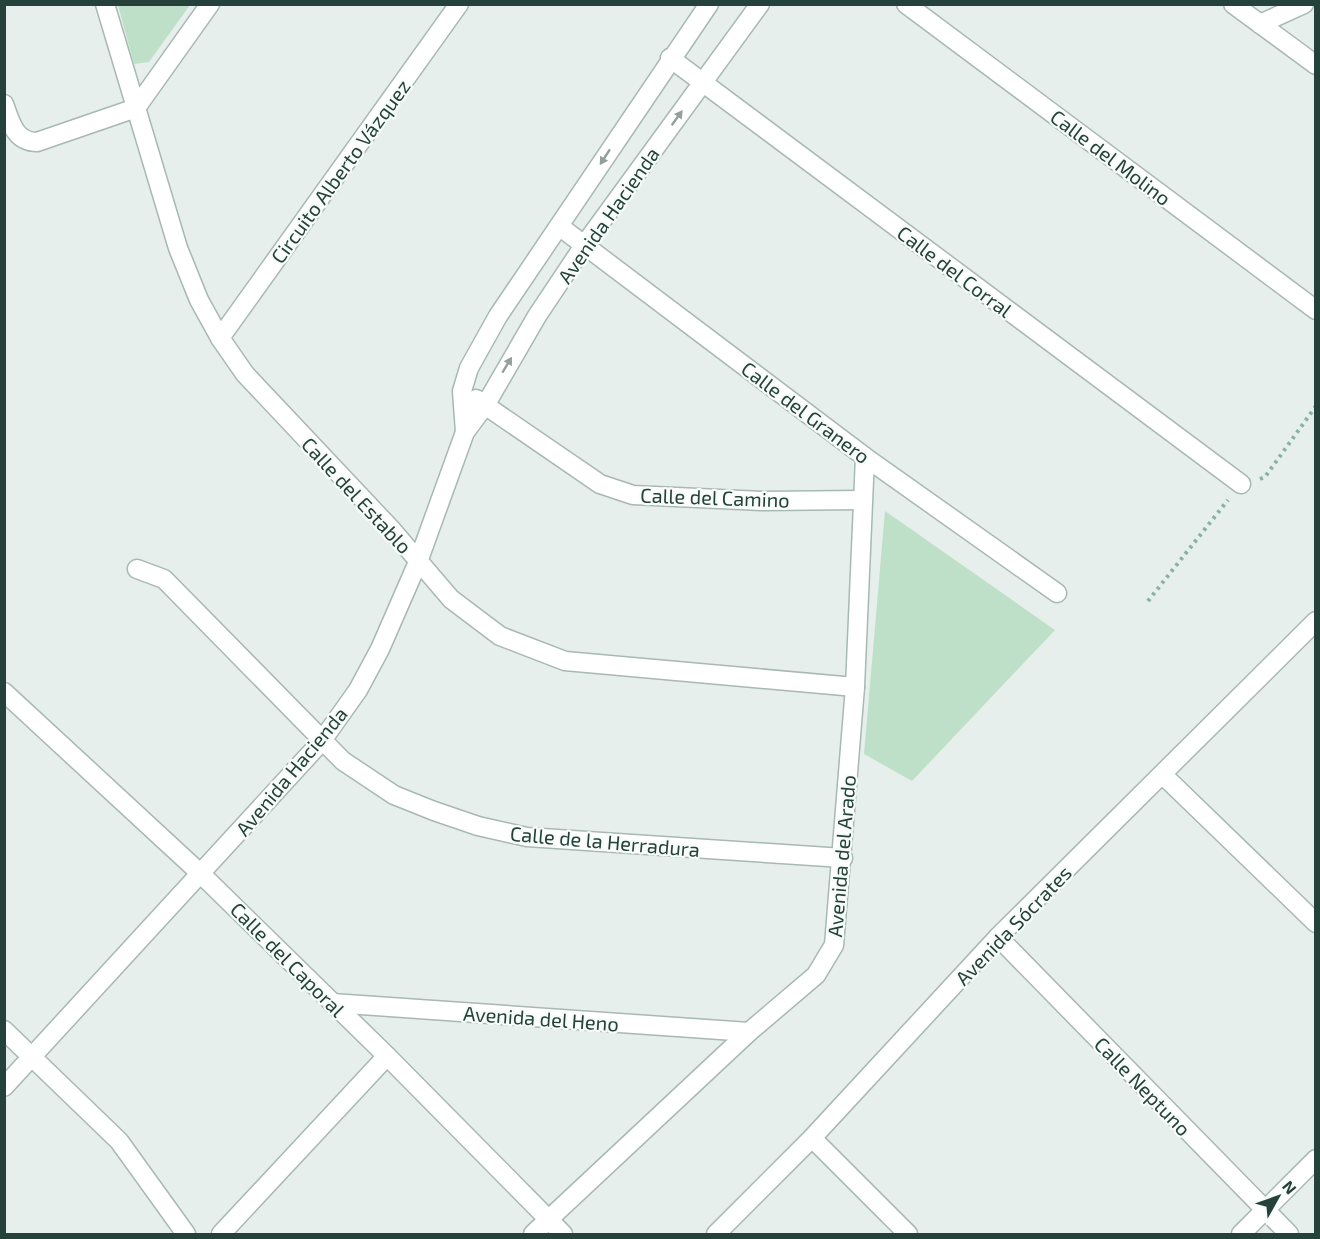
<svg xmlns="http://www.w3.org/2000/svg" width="1320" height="1239" font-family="'Exo 2',sans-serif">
<rect width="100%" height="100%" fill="#e6efeb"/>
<g fill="#bfe0c8">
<path d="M 118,5 L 118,4 L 190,5 L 149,62 L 134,64 Z"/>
<path d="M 885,511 L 1055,630 L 912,781 L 864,754 Z"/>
</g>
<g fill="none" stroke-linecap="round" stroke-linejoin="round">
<defs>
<g id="minor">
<path d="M 105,4 L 178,248 L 199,300 L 220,338 L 245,374 L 392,530 L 451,599 L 500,636 L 565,661 L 855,687"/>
<path d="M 906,4 L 1316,310"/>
<path d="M 1233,4 L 1316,65"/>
<path d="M 1260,24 L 1304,4"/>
<path d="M 670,58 L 1241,484"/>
<path d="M 4,104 C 11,123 15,142 37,142 L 136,108 L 210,4"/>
<path d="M 559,226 L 865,457 L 1057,593"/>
<path d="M 220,338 L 459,4"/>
<path d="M 476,399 L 600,484 L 633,495 L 762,501 L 862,500"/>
<path d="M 465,432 L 462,391 L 469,368 L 498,316 L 709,4"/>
<path d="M 137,569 L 164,579 L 343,761 L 394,795 L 434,811 L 478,826 L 527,837 L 843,858"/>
<path d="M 4,692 L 201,874 L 387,1056 L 563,1234"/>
<path d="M 1163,775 L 1316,923"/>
<path d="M 998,937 L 1289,1234"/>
<path d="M 332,1003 L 749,1032"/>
<path d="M 4,1030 L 119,1141 L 186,1234"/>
<path d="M 4,1087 L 321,742 L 358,690 L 380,649 L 418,562 L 465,432 L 486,404 L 537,316 L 585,244 L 760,4"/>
<path d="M 812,1138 L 908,1234"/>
<path d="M 221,1234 L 387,1056"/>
<path d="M 533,1234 L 749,1032 L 816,975 L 834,945 L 855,687 L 865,457"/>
<path d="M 716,1234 L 812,1138 L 998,937 L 1316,621"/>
<path d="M 1241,1234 L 1316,1159"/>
</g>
</defs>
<use href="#minor" stroke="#a8b8b2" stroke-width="21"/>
<g stroke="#86b3a5" stroke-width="4" stroke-dasharray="3 4.5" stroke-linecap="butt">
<path d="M 1260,479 L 1265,477 L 1316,406"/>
<path d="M 1148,601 L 1228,500"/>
</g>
<use href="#minor" stroke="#fff" stroke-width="18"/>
</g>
<defs><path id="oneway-solid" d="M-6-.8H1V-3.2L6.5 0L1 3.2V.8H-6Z" transform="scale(1.5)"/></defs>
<g fill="#92a09c">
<use href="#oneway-solid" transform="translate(677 118) rotate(-54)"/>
<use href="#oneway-solid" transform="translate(605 157) rotate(123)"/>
<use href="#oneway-solid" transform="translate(507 365) rotate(-59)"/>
</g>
<g text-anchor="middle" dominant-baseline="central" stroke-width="4.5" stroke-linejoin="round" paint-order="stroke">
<g font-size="20" fill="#24423a" stroke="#f7fbf9">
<text transform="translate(1111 157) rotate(37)">Calle del Molino</text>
<text transform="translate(340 171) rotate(-54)">Circuito Alberto Vázquez</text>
<text transform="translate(608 215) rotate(-55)">Avenida Hacienda</text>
<text transform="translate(955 271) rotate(37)">Calle del Corral</text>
<text transform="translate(806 412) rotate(37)">Calle del Granero</text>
<text transform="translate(357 495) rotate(47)">Calle del Establo</text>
<text transform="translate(715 497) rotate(2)">Calle del Camino</text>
<text transform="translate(291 771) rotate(-50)">Avenida Hacienda</text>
<text transform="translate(605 841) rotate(5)">Calle de la Herradura</text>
<text transform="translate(841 856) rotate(-85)">Avenida del Arado</text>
<text transform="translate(1013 925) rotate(-46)">Avenida Sócrates</text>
<text transform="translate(288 959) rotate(45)">Calle del Caporal</text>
<text transform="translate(541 1018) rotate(4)">Avenida del Heno</text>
<text transform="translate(1143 1086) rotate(46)">Calle Neptuno</text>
</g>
</g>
<rect width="1320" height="1239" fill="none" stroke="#24423a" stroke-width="12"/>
<g transform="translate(1278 1197) rotate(50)" stroke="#f7fbf9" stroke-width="4.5" paint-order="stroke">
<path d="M0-4.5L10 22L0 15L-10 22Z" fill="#24423a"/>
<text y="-9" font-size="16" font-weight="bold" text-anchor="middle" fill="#24423a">N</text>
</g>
</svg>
